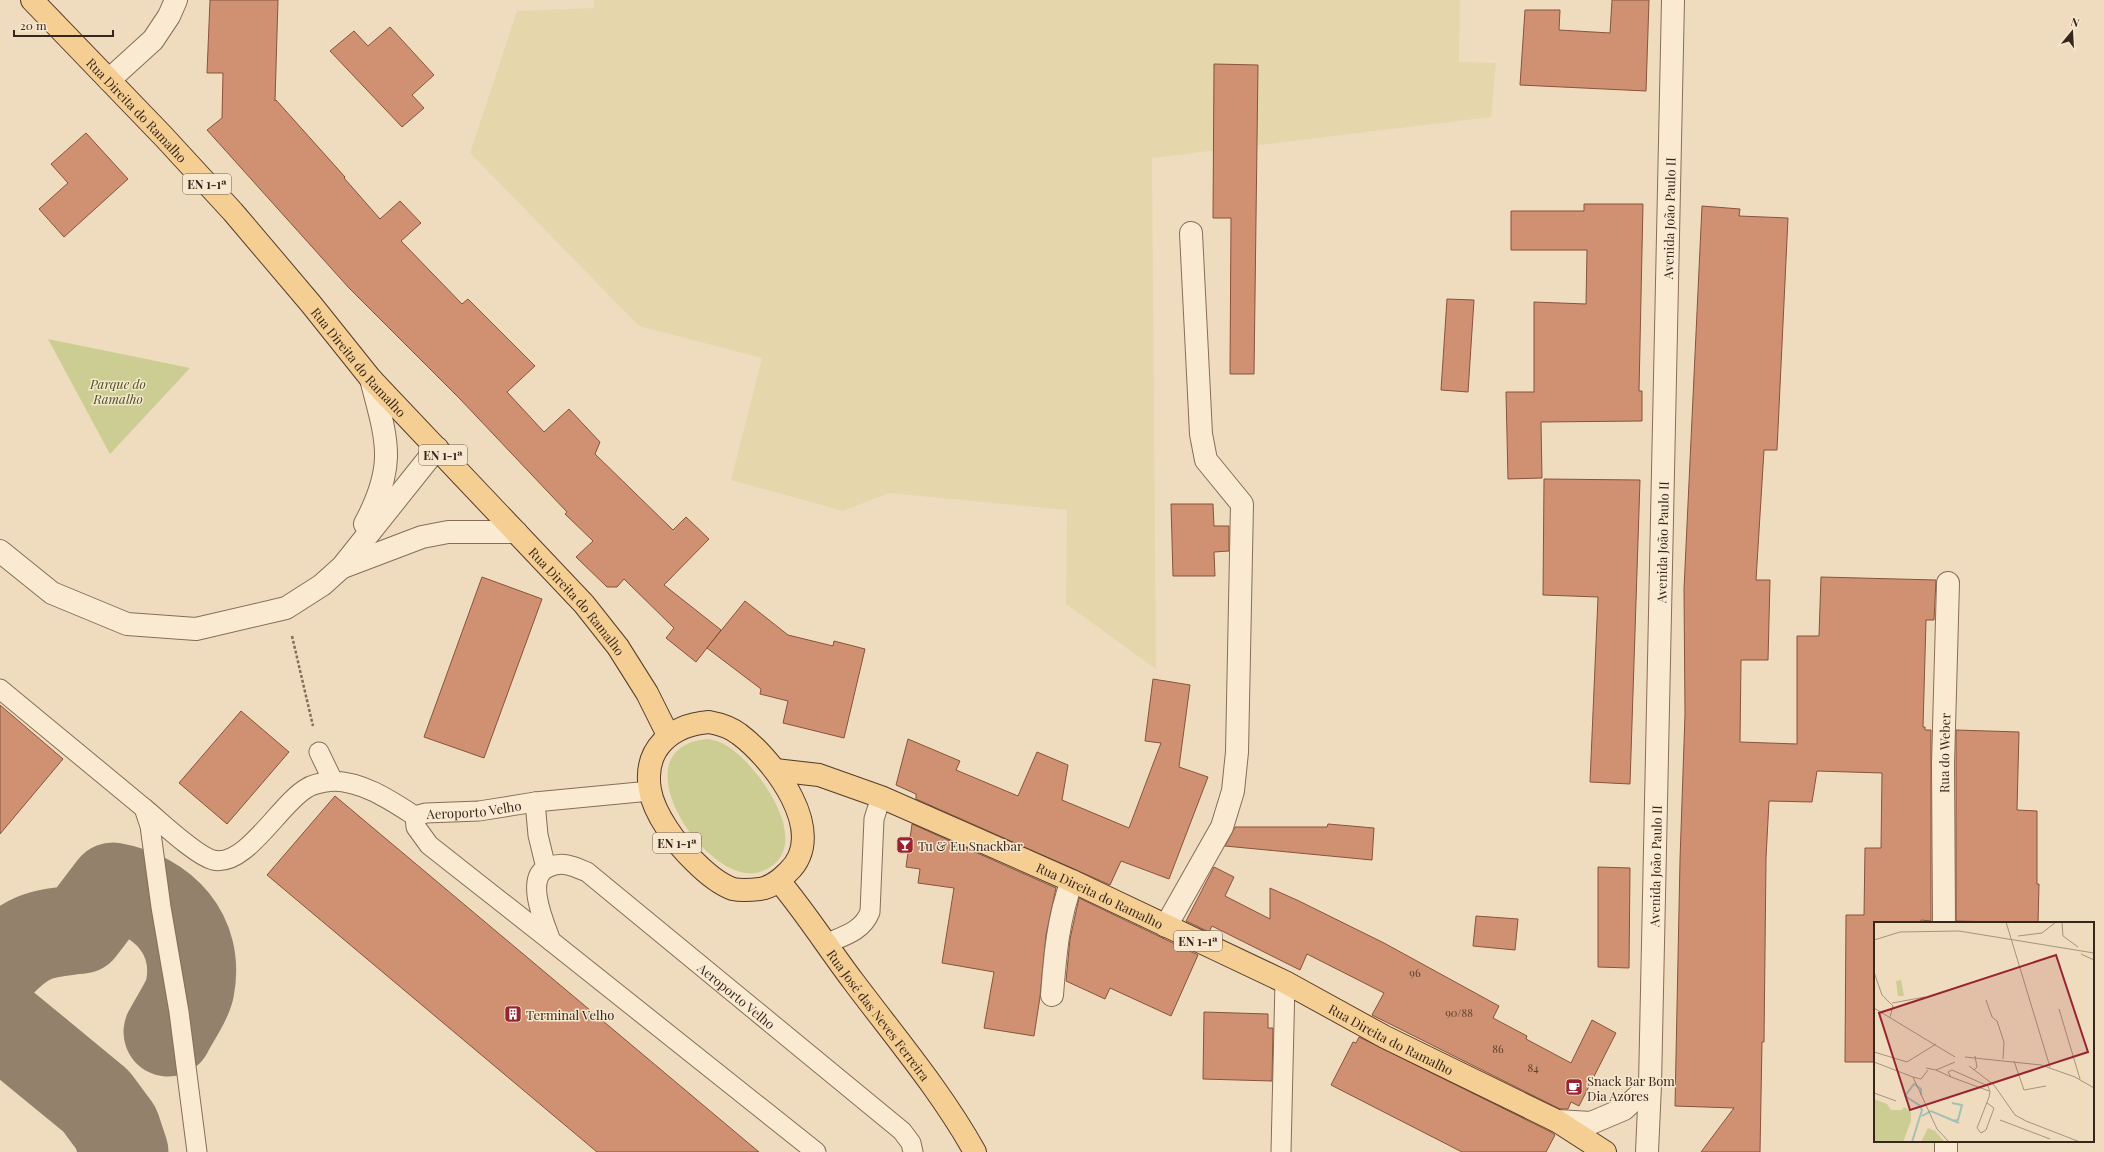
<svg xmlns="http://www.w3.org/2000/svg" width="2104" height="1152" font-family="'Playfair Display',serif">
<rect width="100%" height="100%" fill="#efdcbe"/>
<path fill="#e5d7ab" d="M 594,0 L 1460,0 L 1459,62 L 1496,63 L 1491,117 L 1152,158 L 1156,669 L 1066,604 L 1067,510 L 889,493 L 843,511 L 731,480 L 762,358 L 639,326 L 470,153 L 517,11 L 594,8 Z"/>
<g fill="#cbcd92">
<path d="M 48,339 L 190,368 L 110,454 Z"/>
<path d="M 708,739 C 715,740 721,742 727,746 C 759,765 820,851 760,872 C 708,889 613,747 708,739 Z"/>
</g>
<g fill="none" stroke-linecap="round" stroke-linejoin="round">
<g stroke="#93816c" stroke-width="89">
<path d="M 0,964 C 28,934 42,934 81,929 L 113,887 C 164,896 200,935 190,988 C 188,1000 174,1020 168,1032"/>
<path d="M 0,1022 L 96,1101 L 116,1128 L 124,1152"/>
</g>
</g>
<g fill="#cf9172" stroke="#88533b">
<path d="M 210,0 L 278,0 L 275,101 L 276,100 L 345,177 L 344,178 L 380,219 L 400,201 L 421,223 L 401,241 L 462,304 L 468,299 L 535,366 L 507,392 L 544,432 L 569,409 L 600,442 L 595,454 L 673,530 L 686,517 L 709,539 L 664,585 L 721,630 L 696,662 L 666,638 L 674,628 L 624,579 L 617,587 L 607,587 L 576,557 L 593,541 L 565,514 L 567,512 L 460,399 L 349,288 L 207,130 L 222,118 L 223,73 L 207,73 Z"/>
<path d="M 1612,0 L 1649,0 L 1646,91 L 1520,85 L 1525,10 L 1560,10 L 1559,30 L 1610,33 Z"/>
<path d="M 390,27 L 434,75 L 412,95 L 424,108 L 402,127 L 330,51 L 354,31 L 368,46 Z"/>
<path d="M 1214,64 L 1258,65 L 1254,374 L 1230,374 L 1231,218 L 1213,218 Z"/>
<path d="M 86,133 L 128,179 L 64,237 L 39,209 L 68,183 L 51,164 Z"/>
<path d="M 1584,204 L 1643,204 L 1639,391 L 1642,391 L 1642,421 L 1541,422 L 1542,478 L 1508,479 L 1506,392 L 1534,392 L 1534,302 L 1586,304 L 1587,250 L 1511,250 L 1511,211 L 1584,211 Z"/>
<path d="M 1702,206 L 1740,209 L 1739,216 L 1788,218 L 1777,450 L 1764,450 L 1756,580 L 1770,580 L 1768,660 L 1741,660 L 1740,742 L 1797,744 L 1797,636 L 1819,636 L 1821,577 L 1936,580 L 1934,620 L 1926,620 L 1923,727 L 1925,727 L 1925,730 L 1931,730 L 1931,921 L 1921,920 L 1921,923 L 1875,923 L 1875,1062 L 1845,1062 L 1846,915 L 1864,915 L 1865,848 L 1881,848 L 1882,773 L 1817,771 L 1812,802 L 1769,801 L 1766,858 L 1764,1042 L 1762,1042 L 1760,1152 L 1701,1152 L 1734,1108 L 1675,1106 L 1680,860 L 1685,714 L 1684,589 Z"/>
<path d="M 1447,299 L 1474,300 L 1468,392 L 1441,390 Z"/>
<path d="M 1544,479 L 1640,480 L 1630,784 L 1590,782 L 1598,597 L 1543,595 Z"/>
<path d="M 1171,504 L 1213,504 L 1214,526 L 1229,526 L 1229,551 L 1214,552 L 1215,576 L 1173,576 Z"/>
<path d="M 482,577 L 542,599 L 484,758 L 424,737 Z"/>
<path d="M 745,601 L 788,635 L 833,646 L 834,641 L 865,649 L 844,738 L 783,723 L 788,701 L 760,694 L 761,689 L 707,648 Z"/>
<path d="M 1153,679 L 1190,685 L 1179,767 L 1208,777 L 1169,879 L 1121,861 L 1110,885 L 916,799 L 916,794 L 896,785 L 908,739 L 960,761 L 956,770 L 1018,796 L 1037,752 L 1068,765 L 1062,800 L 1129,828 L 1161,743 L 1145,741 Z"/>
<path d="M 0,705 L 63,759 L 0,834 Z"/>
<path d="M 241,711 L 289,752 L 227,824 L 179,783 Z"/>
<path d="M 1956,730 L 2019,732 L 2017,810 L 2037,811 L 2037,884 L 2039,884 L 2038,923 L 1956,921 Z"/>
<path d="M 335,796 L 759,1152 L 597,1152 L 267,875 Z"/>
<path d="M 912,824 L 1056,888 L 1046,935 L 1040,997 L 1034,1036 L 984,1028 L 994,972 L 942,963 L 954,888 L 918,883 L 920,869 L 906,867 Z"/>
<path d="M 1328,824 L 1374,828 L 1372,860 L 1225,846 L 1235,827 L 1327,827 Z"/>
<path d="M 1214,867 L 1234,877 L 1225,896 L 1270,919 L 1270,888 L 1299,901 L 1384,943 L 1499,1006 L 1493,1018 L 1527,1036 L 1526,1039 L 1571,1063 L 1592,1020 L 1616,1033 L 1579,1106 L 1571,1102 L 1568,1109 L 1560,1109 L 1372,1015 L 1384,993 L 1307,954 L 1300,970 L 1212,926 L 1209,932 L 1186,921 Z"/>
<path d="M 1598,867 L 1630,868 L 1629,968 L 1598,967 Z"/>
<path d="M 1079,898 L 1198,955 L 1171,1016 L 1110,988 L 1105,999 L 1066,981 L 1070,939 Z"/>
<path d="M 1476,916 L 1518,919 L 1515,950 L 1473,946 Z"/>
<path d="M 1204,1012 L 1268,1014 L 1268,1028 L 1273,1028 L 1272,1081 L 1203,1079 Z"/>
<path d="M 1359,1037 L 1551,1132 L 1555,1135 L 1546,1152 L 1462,1152 L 1331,1085 L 1353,1042 L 1356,1043 Z"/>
</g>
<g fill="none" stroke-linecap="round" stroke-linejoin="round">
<defs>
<g id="service">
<path d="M 0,689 L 144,808 L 150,826 L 161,907 L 179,1012 L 197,1152"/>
<path id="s1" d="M 319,752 L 333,781 C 364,782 390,800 415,816 L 426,813 L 479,811 L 535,802 L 650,791"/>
<path d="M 535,802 L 538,835 L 546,868"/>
<path d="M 144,808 C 160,821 195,855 213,860 C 246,868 280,803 307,788 C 314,783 325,782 333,781"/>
<path d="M 415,816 L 416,827 L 429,845 L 551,941"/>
<path d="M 825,944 C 843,936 862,932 870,912 L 874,819 L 881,797"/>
<path id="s2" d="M 816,1152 L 551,941 C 545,924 523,876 549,867 C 563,861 573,866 587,872 L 902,1131 L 911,1143 L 913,1152"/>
<path d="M 1281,1152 L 1285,982"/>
</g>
<g id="minor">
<path d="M 109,80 L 153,40 L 169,16 L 176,0"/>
<path id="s3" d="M 1944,923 L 1943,764 L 1948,583"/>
<path d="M 1166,926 L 1222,827 L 1233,791 L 1237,752 L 1242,504 L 1206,460 L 1201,434 L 1191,233"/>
<path d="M 1052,995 C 1055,956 1058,918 1072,881"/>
<path d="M 1946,1141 L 1946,1152"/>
</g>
<g id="tertiary">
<path d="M 365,524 C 397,464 387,441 371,379"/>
<path d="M 0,551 L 52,593 L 127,624 L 196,629 L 286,608 L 322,585 L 342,567 L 437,448"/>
<path d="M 343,567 L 422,537 L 448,532 L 516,532"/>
<path d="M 1557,1121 L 1591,1123 L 1624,1109 L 1650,1085"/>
<path id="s4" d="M 1647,1152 L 1650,1085 L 1673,0"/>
</g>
<g id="primary">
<path id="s5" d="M 32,0 L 164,137 L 233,212 L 311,304 L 371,379 L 584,604 L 618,647 L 647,693 L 668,735"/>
<path d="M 709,722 C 720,724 730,727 739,734 C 773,759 830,833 788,872 C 780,880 772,887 760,889 C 751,890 742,891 733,889 C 718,884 705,872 694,861 C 677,845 654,814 650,790 C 643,749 671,725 709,722 Z"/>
<path id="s6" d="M 775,770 L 819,775 L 881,797 L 1072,881 L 1285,982 L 1385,1037 L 1557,1121 L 1605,1152"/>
<path id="s7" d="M 779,881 C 806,913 828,948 853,981 C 895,1037 941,1091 975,1152"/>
</g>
</defs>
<use href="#service" stroke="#886d56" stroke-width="21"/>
<use href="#minor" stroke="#886d56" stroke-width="24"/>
<use href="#tertiary" stroke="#886d56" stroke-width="24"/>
<use href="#primary" stroke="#553b2b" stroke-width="24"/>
<path stroke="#886d56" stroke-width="2.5" stroke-dasharray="3 2" stroke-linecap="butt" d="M 292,636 L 313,726"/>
<use href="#service" stroke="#faead1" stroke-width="19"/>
<use href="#minor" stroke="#faead1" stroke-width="22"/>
<use href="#tertiary" stroke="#faead1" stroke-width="22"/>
<use href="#primary" stroke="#f5ce93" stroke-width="22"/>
</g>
<defs>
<symbol id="bar-square" viewBox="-11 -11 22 22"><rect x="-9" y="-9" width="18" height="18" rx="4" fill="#99242f" stroke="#f6e7ce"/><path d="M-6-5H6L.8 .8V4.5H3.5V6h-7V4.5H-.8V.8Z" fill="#fff"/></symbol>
<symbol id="building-square" viewBox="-11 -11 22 22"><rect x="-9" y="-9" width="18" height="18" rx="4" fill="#99242f" stroke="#f6e7ce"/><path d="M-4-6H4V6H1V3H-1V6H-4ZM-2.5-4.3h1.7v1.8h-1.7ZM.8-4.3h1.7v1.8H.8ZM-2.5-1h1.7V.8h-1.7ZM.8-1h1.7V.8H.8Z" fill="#fff"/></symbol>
<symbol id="cafe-square" viewBox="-11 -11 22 22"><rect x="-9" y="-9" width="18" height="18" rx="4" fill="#99242f" stroke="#f6e7ce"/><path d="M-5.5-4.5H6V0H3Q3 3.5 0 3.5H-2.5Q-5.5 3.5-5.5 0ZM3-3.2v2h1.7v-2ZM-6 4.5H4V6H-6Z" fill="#fff"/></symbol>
</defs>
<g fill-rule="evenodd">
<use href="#bar-square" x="895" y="835" width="20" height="20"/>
<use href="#building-square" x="503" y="1004" width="20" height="20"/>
<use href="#cafe-square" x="1564" y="1077" width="20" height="20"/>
</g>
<g text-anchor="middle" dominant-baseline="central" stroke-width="3" stroke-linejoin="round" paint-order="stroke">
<g font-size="11" fill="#5d4131">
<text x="1415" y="972">96</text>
<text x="1459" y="1012">90/88</text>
<text x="1498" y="1048">86</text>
<text x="1533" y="1067">84</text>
</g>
<g fill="#f6e7ce" stroke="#706051" stroke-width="1">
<rect x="183" y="174" width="48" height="20" rx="3"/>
<rect x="419" y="445" width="48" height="20" rx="3"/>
<rect x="653" y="833" width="48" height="20" rx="3"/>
<rect x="1174" y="931" width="48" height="20" rx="3"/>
</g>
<g font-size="12" font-weight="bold" fill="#37261b">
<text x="207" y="184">EN 1-1ª</text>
<text x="443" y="455">EN 1-1ª</text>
<text x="677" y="843">EN 1-1ª</text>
<text x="1198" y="941">EN 1-1ª</text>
</g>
<g font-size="13" fill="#37261b" stroke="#f6e7ce">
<text stroke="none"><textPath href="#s5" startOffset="152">Rua Direita do Ramalho</textPath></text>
<text stroke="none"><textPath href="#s4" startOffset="934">Avenida João Paulo II</textPath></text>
<text stroke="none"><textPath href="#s5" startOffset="488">Rua Direita do Ramalho</textPath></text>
<text stroke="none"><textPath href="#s4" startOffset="610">Avenida João Paulo II</textPath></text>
<text stroke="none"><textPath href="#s5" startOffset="812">Rua Direita do Ramalho</textPath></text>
<text stroke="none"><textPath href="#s3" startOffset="170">Rua do Weber</textPath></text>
<text stroke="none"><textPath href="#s1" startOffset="182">Aeroporto Velho</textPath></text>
<text stroke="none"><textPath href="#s4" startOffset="286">Avenida João Paulo II</textPath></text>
<text stroke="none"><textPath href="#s6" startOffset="350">Rua Direita do Ramalho</textPath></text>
<text stroke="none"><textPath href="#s2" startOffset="654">Aeroporto Velho</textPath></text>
<text stroke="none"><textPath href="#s7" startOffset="167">Rua José das Neves Ferreira</textPath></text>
<text stroke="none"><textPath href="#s6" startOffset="675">Rua Direita do Ramalho</textPath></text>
</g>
<g font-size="13" font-style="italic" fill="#4b5421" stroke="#f6e7ce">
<text x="118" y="383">Parque do<tspan x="118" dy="15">Ramalho</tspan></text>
</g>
<g font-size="13" fill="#37261b" stroke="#f6e7ce" text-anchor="start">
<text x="918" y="845">Tu &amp; Eu Snackbar</text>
<text x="526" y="1014">Terminal Velho</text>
<text x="1587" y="1080">Snack Bar Bom<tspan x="1587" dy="15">Dia Azores</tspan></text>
</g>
</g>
<g transform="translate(1874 922)">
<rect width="220" height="220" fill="#efdcbe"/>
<path d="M 27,58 L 30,74 L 24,74 L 22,59 ZM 0,173 L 0,177 L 13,182 L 17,188 L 28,188 L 30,185 L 37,190 L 37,199 L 29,220 L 0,220 ZM 54,206 L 61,209 L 71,220 L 47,220 Z" fill="#cbcd92"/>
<path fill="none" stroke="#a2c0b5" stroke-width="2" d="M 78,181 L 88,183 L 84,198 L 79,199M 48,194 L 57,189 L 85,201M 38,220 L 48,188 L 45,183 L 31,174 L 40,162 L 47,167 L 47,173"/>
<path fill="none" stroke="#a5937d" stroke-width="1" d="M 132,0 L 176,145M 188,0 L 189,14 L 204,25M 144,14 L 168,11 L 182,0M 0,18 L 26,10 L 85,9 L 220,31M 207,32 L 220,38M 0,50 L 8,73 L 19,84 L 16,95M 112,78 L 118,95 L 123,99 L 130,120 L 129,137M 18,81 L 51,75M 0,86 L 81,135M 185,87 L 206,157M 0,130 L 33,140 L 62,122M 91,135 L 167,143 L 201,155 L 220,166M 140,139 L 150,168 L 172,164M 0,140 L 39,155 L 63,207 L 75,220M 95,144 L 120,163 L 141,193 L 152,199 L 206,220M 52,146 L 62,148 L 81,140M 62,148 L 77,155M 100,148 L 103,145 L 101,134M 39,155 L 47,157 L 54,148M 0,171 L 22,179M 113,181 L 120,186 L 112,208 L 107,211 L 103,206 L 115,175 L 116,170 L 114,164 L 78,148 L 74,150 L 77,155 L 115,169M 126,198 L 176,217"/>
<path fill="#99242f" fill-opacity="0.15" stroke="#99242f" stroke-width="2" d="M 182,33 L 214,130 L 36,188 L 5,91 Z"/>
<rect width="220" height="220" fill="none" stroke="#37261b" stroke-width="2"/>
</g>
<g transform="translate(2072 32) rotate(18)" stroke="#f6e7ce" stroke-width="3" paint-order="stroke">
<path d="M0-3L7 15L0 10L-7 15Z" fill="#37261b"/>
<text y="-6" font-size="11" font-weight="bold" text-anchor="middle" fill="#37261b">N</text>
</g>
<path d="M14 30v6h99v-6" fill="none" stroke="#37261b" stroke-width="2"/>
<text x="20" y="30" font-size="12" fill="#37261b" stroke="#f6e7ce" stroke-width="3" paint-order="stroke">20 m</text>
</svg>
